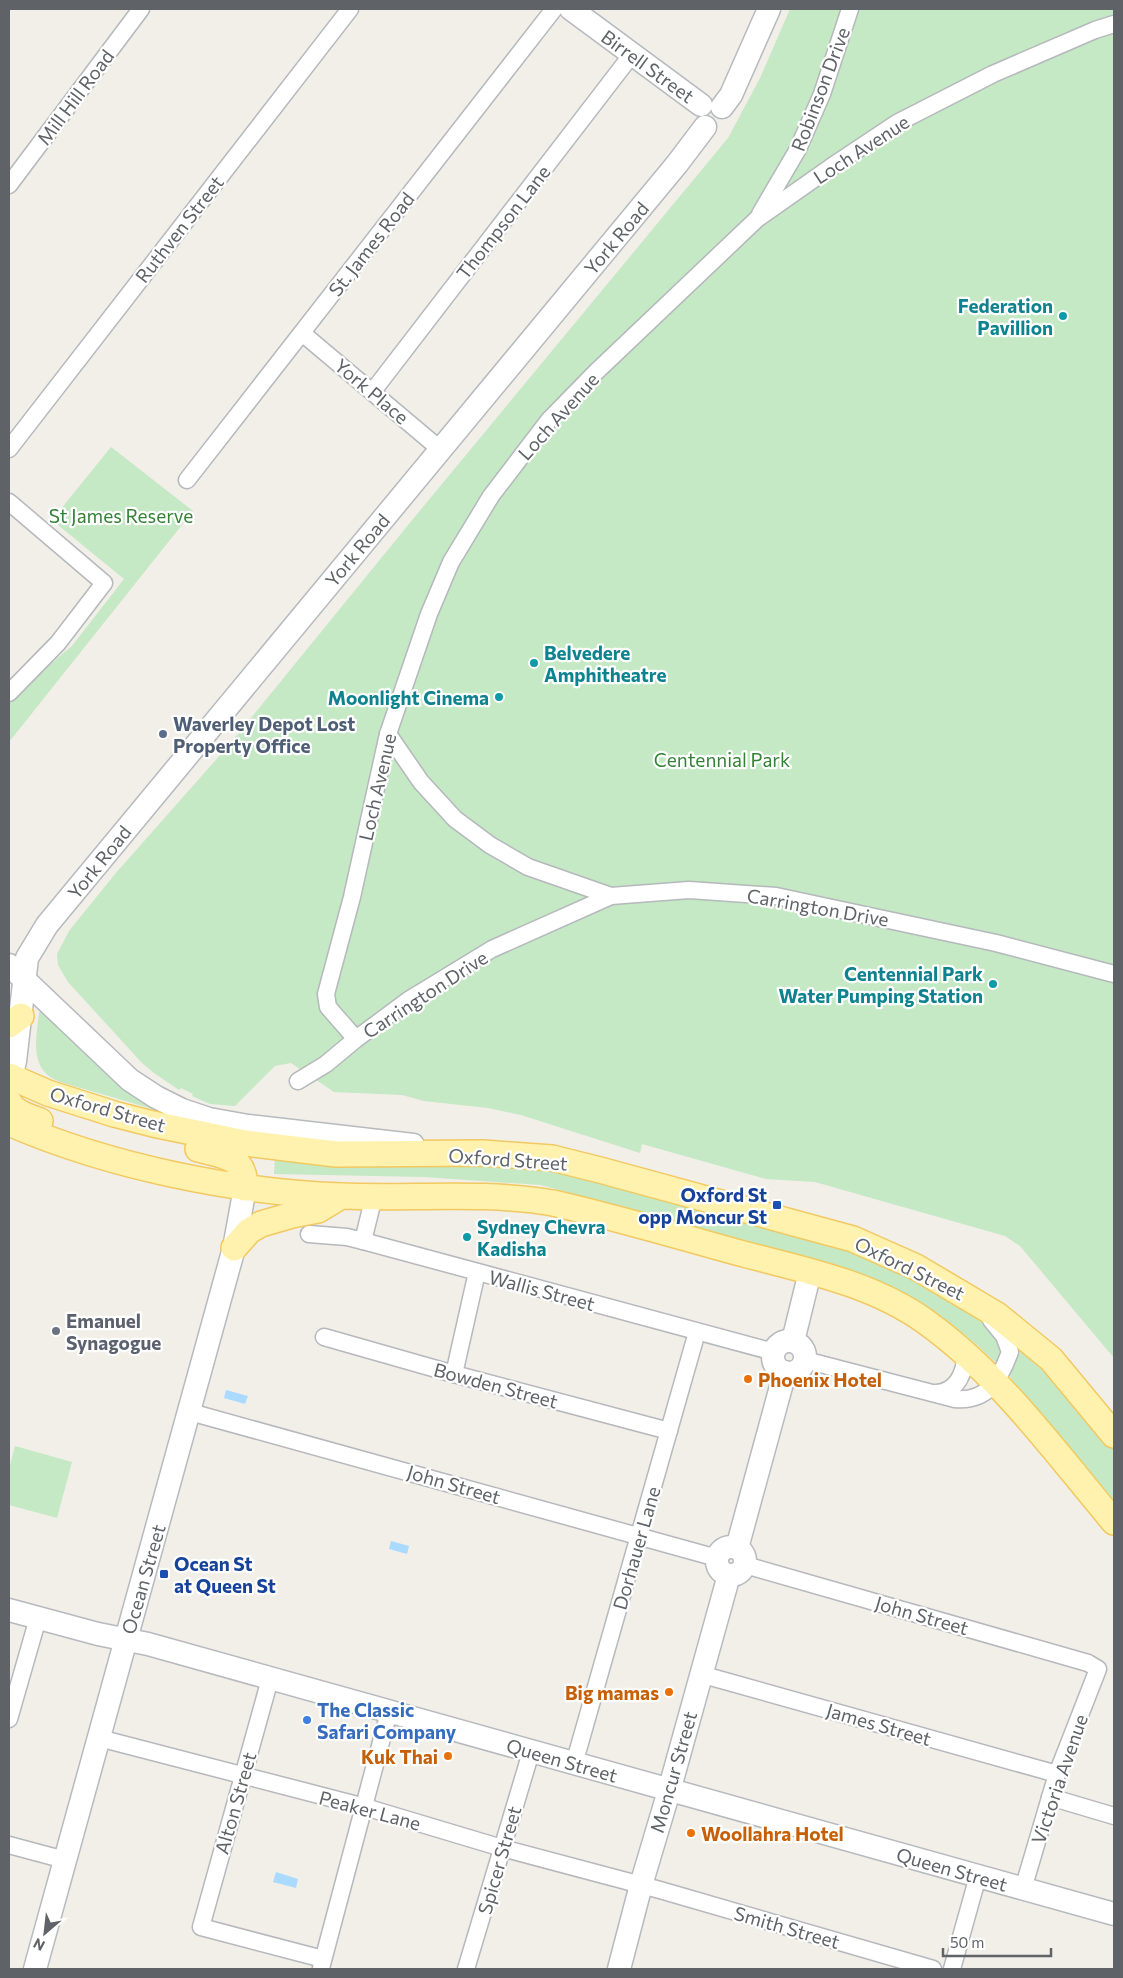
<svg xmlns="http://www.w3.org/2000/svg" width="1123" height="1978" font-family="Commissioner,sans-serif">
<rect width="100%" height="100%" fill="#f1efe8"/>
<g fill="#c5e8c5">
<path d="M 790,9 L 1114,9 L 1114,1358 L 1020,1246 L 1005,1236 L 815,1182 L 766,1179 L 642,1144 L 640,1153 L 521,1115 L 488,1108 L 424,1101 L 402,1095 L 334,1092 L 291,1063 L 275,1066 L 235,1106 L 210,1104 L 192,1096 L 193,1094 L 181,1088 L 179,1090 L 154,1073 L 142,1063 L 68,982 L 58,965 L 57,954 L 69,931 L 115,874 L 229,745 L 413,519 L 728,138 L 760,78 Z"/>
<path d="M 111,447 L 193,511 L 9,742 L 9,703 L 24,686 L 72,646 L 124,579 L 52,520 Z"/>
<path d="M 43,1008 L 177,1116 L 67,1084 C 61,1082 54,1080 49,1076 C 30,1061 37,1034 39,1013 Z"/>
<path d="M 275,1157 L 469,1163 L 589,1176 L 858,1252 C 882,1261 904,1275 926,1288 C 951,1303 988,1320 1003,1344 L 999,1362 L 994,1361 C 944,1312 890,1280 822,1261 L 541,1185 L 424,1177 L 274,1174 Z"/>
<path d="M 1021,1350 L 1049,1372 L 1114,1449 L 1114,1500 L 1011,1379 L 1010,1375 Z"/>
<path d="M 15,1446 L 72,1462 L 57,1518 L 9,1505 L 9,1469 Z"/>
</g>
<g fill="#aadaff">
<path d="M 226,1390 L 248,1396 L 245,1404 L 224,1398 Z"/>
<path d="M 391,1541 L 409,1546 L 407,1554 L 389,1549 Z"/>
<path d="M 276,1872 L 298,1879 L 296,1888 L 273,1882 Z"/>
</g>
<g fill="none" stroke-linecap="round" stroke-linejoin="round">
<defs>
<g id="street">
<path d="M 9,185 L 141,9"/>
<path d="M 760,214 L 798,149 L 822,94 L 850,9"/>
<path d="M 302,333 L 441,450"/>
<path d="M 373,391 L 633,53"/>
<path d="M 9,449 L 350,9"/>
<path d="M 187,480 L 554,9"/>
<path d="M 9,502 L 104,583 L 58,643 L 9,693"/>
<path d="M 388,734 L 421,782 L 455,819 L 490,845 L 528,867 L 611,896"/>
<path d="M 356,1039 L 328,1007 L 326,994 L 352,897 L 388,734 L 429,614 L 451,562 L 491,496 L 549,420 L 596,372 L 757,219 L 831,167 L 897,123 L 993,74 L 1095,30 L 1114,24"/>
<path d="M 298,1081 L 326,1064 L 356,1039 L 410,999 L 492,949 L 611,896 L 689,890 L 776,896 L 996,943 L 1114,974"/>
<path d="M 309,1234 L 347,1237 L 363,1241 L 774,1352"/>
<path d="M 363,1241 L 374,1196"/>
<path d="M 324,1337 L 454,1374 L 669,1431"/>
<path d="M 805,1360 L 955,1399 C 988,1402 1000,1379 1010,1352 L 1004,1336 L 991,1320"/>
<path d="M 454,1374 L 477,1272"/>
<path d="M 936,1393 C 957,1392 964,1374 966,1355"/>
<path d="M 190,1412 L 717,1558"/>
<path d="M 745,1565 L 1088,1663 L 1098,1669 L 1057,1774 L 1023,1889"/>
<path d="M 700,1674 L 1057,1774"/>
<path d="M 270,1679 L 201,1927 L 323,1959"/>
<path d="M 9,1719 L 38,1618"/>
<path d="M 99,1738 L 365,1807 L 502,1848 L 660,1890 L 933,1969"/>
<path d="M 574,1764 L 697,1332"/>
<path d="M 1050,1797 L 1114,1816"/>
<path d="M 9,1845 L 65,1860"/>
<path d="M 321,1968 L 389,1712"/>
<path d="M 466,1969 L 531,1752"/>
<path d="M 952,1969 L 978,1876"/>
</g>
<g id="secondary">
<path d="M 571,9 L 701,105"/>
<path d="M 722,107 L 731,95 L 769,9"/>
<path d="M 9,965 L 130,1080 L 156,1097 L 182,1110 L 209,1119 L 248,1126 L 413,1145"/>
<path d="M 11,1077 L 15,1061 L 27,958 L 47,925 L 677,164 L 705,127"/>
<path d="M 793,1341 L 810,1272"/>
<circle cx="789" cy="1357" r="16"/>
<circle cx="731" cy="1561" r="14"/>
<path d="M 737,1548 L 785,1372"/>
<path d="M 9,1610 L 98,1634 L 148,1644 L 1114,1914"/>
<path d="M 35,1969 L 234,1248 L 245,1188"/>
<path d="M 619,1969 L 641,1885 L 669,1791 L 729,1575"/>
</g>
<g id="primary">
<path d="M 9,1025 L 21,1016"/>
<path d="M 9,1076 L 48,1093 L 114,1114 L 153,1124 L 245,1143 L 336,1154 L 483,1153 L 552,1158 L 600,1170 L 853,1239 L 916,1267 L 997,1315 L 1051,1359 L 1114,1435"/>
<path d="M 9,1102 C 14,1114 29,1116 40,1121"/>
<path d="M 9,1123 C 108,1166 233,1192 341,1196 C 411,1199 483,1191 553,1203 C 614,1217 675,1235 736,1252 C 799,1269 871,1282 926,1322 C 1000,1375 1056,1453 1114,1522"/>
<path d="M 198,1149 C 224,1156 245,1155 245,1188"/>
<path d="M 234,1248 L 249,1231 L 261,1224 L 292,1215 L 318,1210 L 341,1196"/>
</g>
</defs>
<use href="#street" stroke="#b5b8bc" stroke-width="19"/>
<use href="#secondary" stroke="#b6babf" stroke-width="25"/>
<use href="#primary" stroke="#f2c960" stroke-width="28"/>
<use href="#street" stroke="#fff" stroke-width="16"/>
<use href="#secondary" stroke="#fff" stroke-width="22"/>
<use href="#primary" stroke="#fff2af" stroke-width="25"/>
</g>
<g fill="#0f9aa8" stroke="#fff" stroke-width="2">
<circle cx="1063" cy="316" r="5"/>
<circle cx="534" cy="663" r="5"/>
<circle cx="499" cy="697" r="5"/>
<circle cx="993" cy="984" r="5"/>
<circle cx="467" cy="1237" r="5"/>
</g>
<circle fill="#5c6f8a" stroke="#fff" stroke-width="2" cx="163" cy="734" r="5"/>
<g fill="#1a4fb4" stroke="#fff" stroke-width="2">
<rect x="772" y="1200" width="10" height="10" rx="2.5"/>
<rect x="159" y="1569" width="10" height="10" rx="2.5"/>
</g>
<circle fill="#6b7280" stroke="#fff" stroke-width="2" cx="56" cy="1331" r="5"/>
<g fill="#e8710a" stroke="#fff" stroke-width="2">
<circle cx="748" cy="1379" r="5"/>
<circle cx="669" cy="1692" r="5"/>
<circle cx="448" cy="1756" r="5"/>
<circle cx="691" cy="1833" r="5"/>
</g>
<circle fill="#3f7fe0" stroke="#fff" stroke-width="2" cx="307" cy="1720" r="5"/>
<g text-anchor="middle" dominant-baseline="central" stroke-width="4.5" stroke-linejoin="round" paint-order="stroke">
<g font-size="19" fill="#5f6368" stroke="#fff">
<text transform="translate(648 66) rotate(36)">Birrell Street</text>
<text transform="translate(820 89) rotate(-69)">Robinson Drive</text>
<text transform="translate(75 97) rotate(-53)">Mill Hill Road</text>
<text transform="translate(861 149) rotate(-33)">Loch Avenue</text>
<text transform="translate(503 222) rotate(-52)">Thompson Lane</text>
<text transform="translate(179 229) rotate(-52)">Ruthven Street</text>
<text transform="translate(616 238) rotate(-50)">York Road</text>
<text transform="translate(371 244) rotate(-52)">St. James Road</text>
<text transform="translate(372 391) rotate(40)">York Place</text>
<text transform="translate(558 416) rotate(-48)">Loch Avenue</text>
<text transform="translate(357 550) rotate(-50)">York Road</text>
<text transform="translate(377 787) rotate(-77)">Loch Avenue</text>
<text transform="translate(99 862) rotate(-51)">York Road</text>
<text transform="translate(818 907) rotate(10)">Carrington Drive</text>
<text transform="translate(425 994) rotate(-33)">Carrington Drive</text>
<text transform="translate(108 1109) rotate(16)">Oxford Street</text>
<text transform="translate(508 1159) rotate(4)">Oxford Street</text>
<text transform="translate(910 1268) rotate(26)">Oxford Street</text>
<text transform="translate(542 1290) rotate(15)">Wallis Street</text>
<text transform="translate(496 1385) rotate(15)">Bowden Street</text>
<text transform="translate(454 1484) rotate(16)">John Street</text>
<text transform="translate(636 1548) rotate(-74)">Dorhauer Lane</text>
<text transform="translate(143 1579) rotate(-74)">Ocean Street</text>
<text transform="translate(922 1615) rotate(16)">John Street</text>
<text transform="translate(879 1724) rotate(16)">James Street</text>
<text transform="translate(562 1760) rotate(16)">Queen Street</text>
<text transform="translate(673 1772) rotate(-74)">Moncur Street</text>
<text transform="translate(1059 1779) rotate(-71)">Victoria Avenue</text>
<text transform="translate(235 1803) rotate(-74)">Alton Street</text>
<text transform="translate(370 1810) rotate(15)">Peaker Lane</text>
<text transform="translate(499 1860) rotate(-74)">Spicer Street</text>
<text transform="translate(952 1869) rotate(16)">Queen Street</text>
<text transform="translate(787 1927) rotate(16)">Smith Street</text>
</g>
<g font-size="19" font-weight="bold" fill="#0d838f" stroke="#fff" text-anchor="end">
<text x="1053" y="305">Federation<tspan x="1053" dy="22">Pavillion</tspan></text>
<text x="544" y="652" text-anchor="start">Belvedere<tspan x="544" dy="22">Amphitheatre</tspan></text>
<text x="489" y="697">Moonlight Cinema</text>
<text x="983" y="973">Centennial Park<tspan x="983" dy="22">Water Pumping Station</tspan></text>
<text x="477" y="1226" text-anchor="start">Sydney Chevra<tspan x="477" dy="22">Kadisha</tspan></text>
</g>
<g font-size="19" fill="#348238" stroke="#fff">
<text x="121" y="515">St James Reserve</text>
<text x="722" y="759">Centennial Park</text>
</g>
<g font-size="19" font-weight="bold" fill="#4e5e75" stroke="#fff" text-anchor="start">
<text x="173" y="723">Waverley Depot Lost<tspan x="173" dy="22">Property Office</tspan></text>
</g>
<g font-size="19" font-weight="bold" fill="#164399" stroke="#fff" text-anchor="end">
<text x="767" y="1194">Oxford St<tspan x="767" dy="22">opp Moncur St</tspan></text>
<text x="174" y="1563" text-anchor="start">Ocean St<tspan x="174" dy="22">at Queen St</tspan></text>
</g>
<g font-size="19" font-weight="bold" fill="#5b616d" stroke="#fff" text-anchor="start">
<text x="66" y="1320">Emanuel<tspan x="66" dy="22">Synagogue</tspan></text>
</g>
<g font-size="19" font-weight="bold" fill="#c56008" stroke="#fff" text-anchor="start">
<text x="758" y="1379">Phoenix Hotel</text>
<text x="659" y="1692" text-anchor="end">Big mamas</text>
<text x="438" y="1756" text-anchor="end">Kuk Thai</text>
<text x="701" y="1833">Woollahra Hotel</text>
</g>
<g font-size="19" font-weight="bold" fill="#366cbe" stroke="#fff" text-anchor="start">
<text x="317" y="1709">The Classic<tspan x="317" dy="22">Safari Company</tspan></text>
</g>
</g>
<rect width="1123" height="1978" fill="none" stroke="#5f6368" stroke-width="20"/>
<g transform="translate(45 1933) rotate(208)" stroke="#ffffff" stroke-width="4" paint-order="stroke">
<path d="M0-4L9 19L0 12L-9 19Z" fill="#5f6368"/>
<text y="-8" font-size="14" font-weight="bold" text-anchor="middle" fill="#5f6368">N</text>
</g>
<path d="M943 1948v8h108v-8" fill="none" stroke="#5f6368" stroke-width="2.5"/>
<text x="950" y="1948" font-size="15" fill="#5f6368" stroke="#ffffff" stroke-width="4" paint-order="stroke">50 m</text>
</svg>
